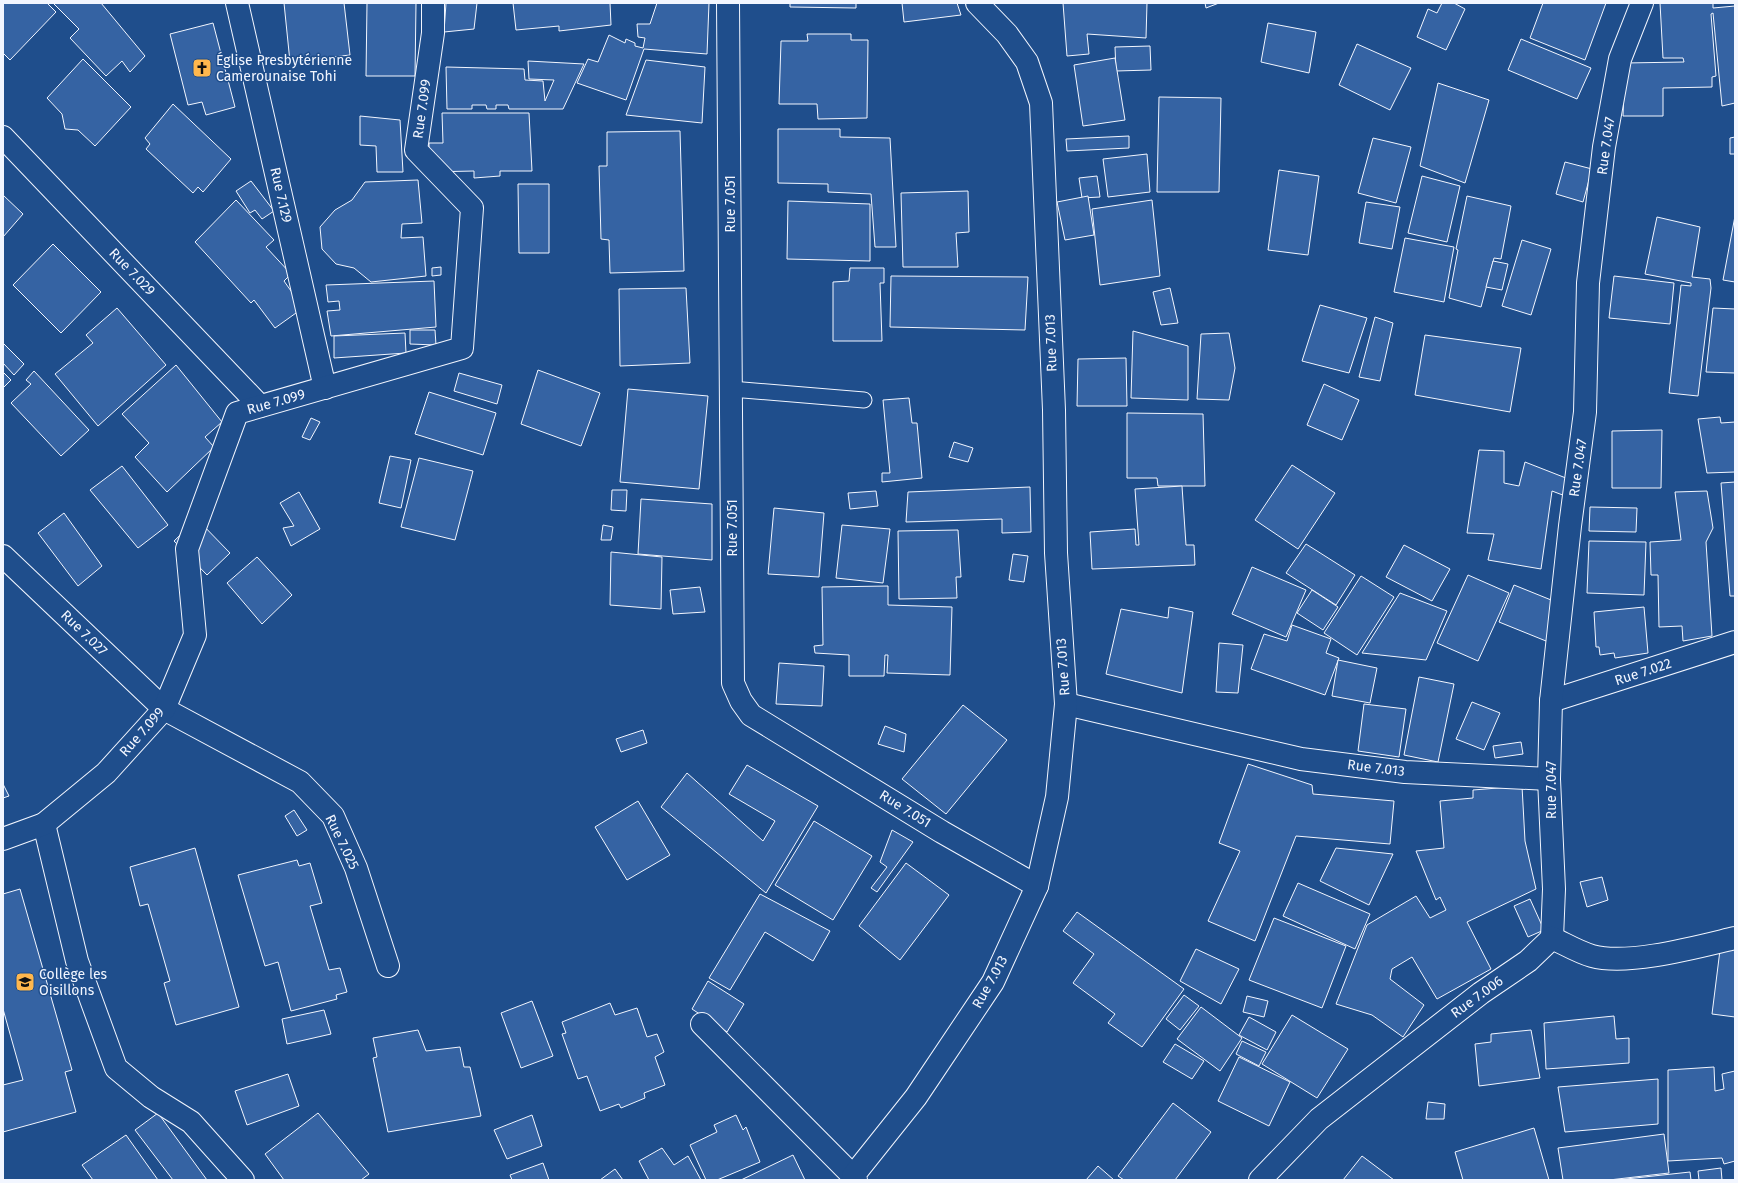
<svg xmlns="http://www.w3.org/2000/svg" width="1738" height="1183" font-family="'Fira Sans',sans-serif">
<rect width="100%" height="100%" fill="#1f4e8c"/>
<g fill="#3563a3" stroke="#f2f6ff">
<path d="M 3,3 L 47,3 L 56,12 L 10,60 L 3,53 Z"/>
<path d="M 53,3 L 101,3 L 145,56 L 130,72 L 122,61 L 106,76 L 70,38 L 79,29 Z"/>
<path d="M 284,3 L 344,3 L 350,55 L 290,62 Z"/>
<path d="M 367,3 L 416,3 L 415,76 L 366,76 Z"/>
<path d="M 446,3 L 477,3 L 474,29 L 444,32 Z"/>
<path d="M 513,3 L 610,3 L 611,25 L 559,31 L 559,26 L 516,30 Z"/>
<path d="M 657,3 L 709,3 L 707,54 L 644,49 L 626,100 L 577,83 L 588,59 L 598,62 L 609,35 L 625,43 L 626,39 L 635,43 L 635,46 L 643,48 L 645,38 L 638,37 L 637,24 L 650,24 Z"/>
<path d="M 790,3 L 856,3 L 856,8 L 790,7 Z"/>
<path d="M 902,3 L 957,3 L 961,15 L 904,22 Z"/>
<path d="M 1063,3 L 1147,3 L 1146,38 L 1087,34 L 1089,54 L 1067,56 Z"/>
<path d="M 1205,3 L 1219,3 L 1206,8 Z"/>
<path d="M 1442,3 L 1454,3 L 1465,9 L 1446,50 L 1417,37 L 1428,9 L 1437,13 Z"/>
<path d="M 1543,3 L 1606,3 L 1585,60 L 1530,38 Z"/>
<path d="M 1660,3 L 1713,3 L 1713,8 L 1735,6 L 1735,103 L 1722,106 L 1713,13 L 1711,14 L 1716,76 L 1712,77 L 1712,87 L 1663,88 L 1663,116 L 1623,116 L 1625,63 L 1684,62 L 1683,58 L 1663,58 Z"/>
<path d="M 213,23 L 235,107 L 206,115 L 202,102 L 188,105 L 170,34 Z"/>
<path d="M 1268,23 L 1316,32 L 1309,73 L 1261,62 Z"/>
<path d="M 807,34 L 851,34 L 851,40 L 868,40 L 867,118 L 818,119 L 817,104 L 779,104 L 781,41 L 808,41 Z"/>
<path d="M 1521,39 L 1591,68 L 1577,99 L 1508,70 Z"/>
<path d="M 1357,44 L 1411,68 L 1390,110 L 1339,85 Z"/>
<path d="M 1150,46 L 1151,70 L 1116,71 L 1115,47 Z"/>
<path d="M 1115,58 L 1125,120 L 1083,126 L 1074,65 Z"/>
<path d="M 83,59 L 131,107 L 95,146 L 78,130 L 65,129 L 62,114 L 47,98 Z"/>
<path d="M 646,60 L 705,67 L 702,123 L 626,115 Z"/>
<path d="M 528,61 L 584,64 L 563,109 L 509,109 L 508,105 L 496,105 L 496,109 L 487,109 L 486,105 L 472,105 L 472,109 L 447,109 L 446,67 L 524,69 L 525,80 L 543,81 L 545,101 L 554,80 L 529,79 Z"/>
<path d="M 1438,83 L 1489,100 L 1465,183 L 1420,166 Z"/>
<path d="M 1159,97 L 1221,98 L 1219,192 L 1157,192 Z"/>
<path d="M 173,104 L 231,159 L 203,192 L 198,187 L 193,193 L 146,149 L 150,144 L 145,138 Z"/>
<path d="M 442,113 L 529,113 L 532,171 L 500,171 L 500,176 L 474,178 L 474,171 L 429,172 L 429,143 L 443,143 Z"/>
<path d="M 360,116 L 400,120 L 403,172 L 377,172 L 376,146 L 360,145 Z"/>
<path d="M 778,129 L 840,129 L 840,137 L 890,138 L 896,247 L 875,247 L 871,194 L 828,192 L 828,184 L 778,183 Z"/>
<path d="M 680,131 L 684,271 L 610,273 L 609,240 L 601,239 L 599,166 L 607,166 L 607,132 Z"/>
<path d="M 1129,136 L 1129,148 L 1067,151 L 1066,139 Z"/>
<path d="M 1735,137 L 1735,154 L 1730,154 L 1730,138 Z"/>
<path d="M 1373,138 L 1411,147 L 1396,203 L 1358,193 Z"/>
<path d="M 1147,154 L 1150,192 L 1108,197 L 1103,159 Z"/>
<path d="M 1565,162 L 1592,169 L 1583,202 L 1556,194 Z"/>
<path d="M 1279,170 L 1319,176 L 1308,255 L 1268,250 Z"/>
<path d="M 1097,176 L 1100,197 L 1082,198 L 1079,178 Z"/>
<path d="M 1422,176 L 1460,186 L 1447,242 L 1408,233 Z"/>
<path d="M 418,180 L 422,223 L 402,224 L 401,238 L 423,237 L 426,276 L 371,282 L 354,268 L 336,264 L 322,249 L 320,227 L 335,210 L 352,200 L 365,182 Z"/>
<path d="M 251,181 L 274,211 L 262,219 L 255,210 L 250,213 L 236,191 Z"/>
<path d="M 518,184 L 549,184 L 549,253 L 519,253 Z"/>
<path d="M 968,191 L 969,232 L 956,233 L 958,267 L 903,267 L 901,193 Z"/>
<path d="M 3,195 L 23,214 L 3,237 Z"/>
<path d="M 1088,196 L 1094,235 L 1065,240 L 1057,202 Z"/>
<path d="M 1467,196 L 1511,206 L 1501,259 L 1494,258 L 1481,307 L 1449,298 L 1458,250 L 1456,249 Z"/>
<path d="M 236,200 L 274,240 L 266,247 L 291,274 L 284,281 L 303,308 L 275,328 L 254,300 L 251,303 L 195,242 Z"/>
<path d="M 1152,200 L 1160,276 L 1100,285 L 1092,209 Z"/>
<path d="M 788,201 L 870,204 L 870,261 L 787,259 Z"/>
<path d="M 1366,202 L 1400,207 L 1392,249 L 1359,243 Z"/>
<path d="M 1735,216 L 1735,282 L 1723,280 Z"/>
<path d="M 1657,217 L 1700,227 L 1692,277 L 1710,279 L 1711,288 L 1698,396 L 1669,393 L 1681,285 L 1691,286 L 1691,283 L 1645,274 Z"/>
<path d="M 1405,238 L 1454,247 L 1444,302 L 1394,292 Z"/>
<path d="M 1522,240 L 1551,249 L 1531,315 L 1502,306 Z"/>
<path d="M 53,244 L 101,292 L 61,333 L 13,285 Z"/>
<path d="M 1493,261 L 1508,264 L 1502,290 L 1486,287 Z"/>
<path d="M 441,267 L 441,275 L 432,276 L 432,268 Z"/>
<path d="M 850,268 L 884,268 L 884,283 L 880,283 L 882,341 L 833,341 L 833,282 L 849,281 Z"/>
<path d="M 891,276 L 1028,277 L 1025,330 L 890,327 Z"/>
<path d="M 1614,276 L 1674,283 L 1670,324 L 1609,318 Z"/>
<path d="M 434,281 L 436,327 L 331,336 L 327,311 L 340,310 L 339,301 L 328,302 L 326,285 Z"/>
<path d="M 686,288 L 690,363 L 620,366 L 619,289 Z"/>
<path d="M 1170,288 L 1178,323 L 1161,325 L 1153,292 Z"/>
<path d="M 1320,305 L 1367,318 L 1349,373 L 1302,361 Z"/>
<path d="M 117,308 L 166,365 L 98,426 L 55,374 L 93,343 L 86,335 Z"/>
<path d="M 1713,308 L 1735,309 L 1735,373 L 1706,372 Z"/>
<path d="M 1375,317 L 1393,323 L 1380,381 L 1359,377 Z"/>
<path d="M 410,330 L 435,330 L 436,345 L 410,344 Z"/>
<path d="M 1133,331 L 1188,346 L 1188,400 L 1131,398 Z"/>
<path d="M 405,333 L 406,353 L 334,358 L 334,336 Z"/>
<path d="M 1229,333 L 1235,368 L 1229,400 L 1197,399 L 1201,334 Z"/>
<path d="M 1425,335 L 1521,348 L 1510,412 L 1415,395 Z"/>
<path d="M 3,343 L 24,364 L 14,375 L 3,363 Z"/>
<path d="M 1126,358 L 1127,406 L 1077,406 L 1078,359 Z"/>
<path d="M 176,365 L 222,422 L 205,437 L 214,447 L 167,492 L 135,457 L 149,443 L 122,414 Z"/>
<path d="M 538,370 L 600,393 L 581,446 L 521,424 Z"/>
<path d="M 34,371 L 89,430 L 61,456 L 11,403 L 31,384 L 26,380 Z"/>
<path d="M 3,372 L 11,380 L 3,388 Z"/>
<path d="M 459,373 L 502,385 L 497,404 L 454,391 Z"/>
<path d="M 1324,384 L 1359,400 L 1342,440 L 1307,425 Z"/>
<path d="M 628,389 L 708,396 L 699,489 L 620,482 Z"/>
<path d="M 429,392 L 496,413 L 483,455 L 415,434 Z"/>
<path d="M 909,398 L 912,423 L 917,423 L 922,478 L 882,482 L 882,473 L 890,473 L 883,400 Z"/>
<path d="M 1127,413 L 1203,414 L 1205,486 L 1158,486 L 1157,478 L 1127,478 Z"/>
<path d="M 1720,417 L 1721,423 L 1735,422 L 1735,472 L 1707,473 L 1698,419 Z"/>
<path d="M 311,418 L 320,422 L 310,440 L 302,437 Z"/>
<path d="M 1662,430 L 1661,488 L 1612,488 L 1612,431 Z"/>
<path d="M 954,442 L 973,448 L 968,462 L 949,457 Z"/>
<path d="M 1479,450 L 1504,451 L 1504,483 L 1519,486 L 1525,462 L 1571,480 L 1568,497 L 1552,491 L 1541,569 L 1488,560 L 1494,534 L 1467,533 Z"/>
<path d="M 390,456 L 411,460 L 401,508 L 379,503 Z"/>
<path d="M 419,458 L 473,471 L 455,540 L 401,527 Z"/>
<path d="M 1292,465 L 1335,493 L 1298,549 L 1255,520 Z"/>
<path d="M 122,466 L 168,525 L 138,548 L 90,490 Z"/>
<path d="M 1735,482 L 1735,596 L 1730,596 L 1721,483 Z"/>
<path d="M 1182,486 L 1186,545 L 1194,545 L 1195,565 L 1092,569 L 1090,532 L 1135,529 L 1136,545 L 1139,545 L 1135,489 Z"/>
<path d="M 1030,487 L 1031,532 L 1002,533 L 1002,519 L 906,522 L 908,492 Z"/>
<path d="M 612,490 L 627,490 L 626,511 L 611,510 Z"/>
<path d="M 876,491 L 878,506 L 850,509 L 848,493 Z"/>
<path d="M 1707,491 L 1713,528 L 1706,542 L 1712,636 L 1683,641 L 1682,626 L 1659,627 L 1658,575 L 1651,575 L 1650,542 L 1681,540 L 1675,492 Z"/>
<path d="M 299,492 L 320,529 L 291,546 L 283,528 L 294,526 L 280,503 Z"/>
<path d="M 641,499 L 712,504 L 712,560 L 638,554 Z"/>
<path d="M 1590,507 L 1637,508 L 1636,532 L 1589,531 Z"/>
<path d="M 774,508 L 824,513 L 819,577 L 768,574 Z"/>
<path d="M 64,513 L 102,566 L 78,586 L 38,533 Z"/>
<path d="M 197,519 L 230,553 L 207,575 L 174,541 Z"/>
<path d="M 603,525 L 613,527 L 611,540 L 601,540 Z"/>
<path d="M 842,525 L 890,529 L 883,583 L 836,578 Z"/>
<path d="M 958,530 L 961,577 L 956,577 L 957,598 L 899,599 L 898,531 Z"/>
<path d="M 1589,541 L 1646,542 L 1644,595 L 1587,593 Z"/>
<path d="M 1306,544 L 1355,575 L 1336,605 L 1286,573 Z"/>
<path d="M 1404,545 L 1450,569 L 1432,601 L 1386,577 Z"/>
<path d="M 611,552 L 662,557 L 661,609 L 610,605 Z"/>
<path d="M 1013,554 L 1028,556 L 1024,582 L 1009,580 Z"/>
<path d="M 257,557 L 292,595 L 262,624 L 227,583 Z"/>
<path d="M 1252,567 L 1306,590 L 1286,637 L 1232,614 Z"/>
<path d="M 1468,575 L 1509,593 L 1478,661 L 1437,643 Z"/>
<path d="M 1361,576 L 1394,597 L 1357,655 L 1324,633 Z"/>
<path d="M 1514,585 L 1561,604 L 1546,641 L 1499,622 Z"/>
<path d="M 888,586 L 888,605 L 952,607 L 950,675 L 887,673 L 888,655 L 885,655 L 884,676 L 849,676 L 849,655 L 815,653 L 814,646 L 823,645 L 822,587 Z"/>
<path d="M 700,587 L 705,612 L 673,614 L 670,590 Z"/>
<path d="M 1312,590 L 1338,607 L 1323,630 L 1297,613 Z"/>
<path d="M 1400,593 L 1447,611 L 1426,660 L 1362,653 Z"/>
<path d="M 1169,607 L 1193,612 L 1182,693 L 1106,674 L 1121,609 L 1168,618 Z"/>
<path d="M 1644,607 L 1648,653 L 1615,658 L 1614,653 L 1600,655 L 1599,647 L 1596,647 L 1594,612 Z"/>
<path d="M 1292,625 L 1331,639 L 1326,653 L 1339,658 L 1325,695 L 1251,669 L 1264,634 L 1287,641 Z"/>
<path d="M 1219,643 L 1243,645 L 1238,693 L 1216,692 Z"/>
<path d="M 1338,660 L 1377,668 L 1370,703 L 1332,696 Z"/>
<path d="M 779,663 L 824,666 L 822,706 L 776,704 Z"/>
<path d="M 1419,677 L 1454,684 L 1438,762 L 1404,755 Z"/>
<path d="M 1472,702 L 1500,713 L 1484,750 L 1456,739 Z"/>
<path d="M 1364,704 L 1406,709 L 1399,757 L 1358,751 Z"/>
<path d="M 963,705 L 1007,740 L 946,814 L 902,779 Z"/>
<path d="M 885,726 L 906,734 L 904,752 L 878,744 Z"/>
<path d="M 643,730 L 647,743 L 621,752 L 616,739 Z"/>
<path d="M 1521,742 L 1523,754 L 1495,758 L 1493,746 Z"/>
<path d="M 1248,764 L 1312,785 L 1313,794 L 1394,801 L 1390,844 L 1296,836 L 1255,941 L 1208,921 L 1240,851 L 1219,843 Z"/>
<path d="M 747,765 L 818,806 L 766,893 L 661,807 L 687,773 L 763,841 L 775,821 L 729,794 Z"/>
<path d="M 3,784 L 9,796 L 3,798 Z"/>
<path d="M 1522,786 L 1525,841 L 1536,889 L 1467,922 L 1491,969 L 1437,999 L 1412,957 L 1392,969 L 1390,979 L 1424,1005 L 1403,1037 L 1372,1015 L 1336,1004 L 1367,925 L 1416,896 L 1430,918 L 1446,910 L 1440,897 L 1436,900 L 1416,851 L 1444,848 L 1440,801 L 1473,798 L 1473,790 Z"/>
<path d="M 638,801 L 670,855 L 627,880 L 595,827 Z"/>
<path d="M 294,810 L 307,830 L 297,836 L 285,816 Z"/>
<path d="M 814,821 L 872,856 L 833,920 L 775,885 Z"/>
<path d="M 892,830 L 913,842 L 877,892 L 871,888 L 887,867 L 880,862 Z"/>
<path d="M 195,848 L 239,1007 L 176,1025 L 164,983 L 170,981 L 148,904 L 140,906 L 130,867 Z"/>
<path d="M 1336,848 L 1393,854 L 1369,905 L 1320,881 Z"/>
<path d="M 297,860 L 299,866 L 310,863 L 322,903 L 310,906 L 329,970 L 340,968 L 347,992 L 336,995 L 337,999 L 291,1011 L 278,962 L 265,966 L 238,875 Z"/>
<path d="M 906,863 L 949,895 L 900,960 L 859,926 Z"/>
<path d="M 1602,877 L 1608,900 L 1587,907 L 1580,882 Z"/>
<path d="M 1298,883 L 1370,914 L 1355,949 L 1283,916 Z"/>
<path d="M 20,889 L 72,1070 L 65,1072 L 76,1112 L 3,1132 L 3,1085 L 23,1080 L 3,1009 L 3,894 Z"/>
<path d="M 760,894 L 830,931 L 813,961 L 765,932 L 730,990 L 709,978 Z"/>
<path d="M 1530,899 L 1544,930 L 1528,937 L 1514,906 Z"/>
<path d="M 1077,912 L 1184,989 L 1142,1047 L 1108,1023 L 1115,1014 L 1073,983 L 1094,954 L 1063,931 Z"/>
<path d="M 1274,918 L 1346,946 L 1322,1008 L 1249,980 Z"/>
<path d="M 1721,942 L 1735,944 L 1735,1017 L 1712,1014 Z"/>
<path d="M 1196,949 L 1239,969 L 1221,1004 L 1180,981 Z"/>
<path d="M 708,981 L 744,1004 L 727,1032 L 692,1009 Z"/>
<path d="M 1184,995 L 1199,1006 L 1180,1030 L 1166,1019 Z"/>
<path d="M 1247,996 L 1268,1001 L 1264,1017 L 1243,1012 Z"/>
<path d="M 532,1001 L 553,1056 L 521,1068 L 501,1013 Z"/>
<path d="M 610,1003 L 615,1015 L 637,1008 L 647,1037 L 657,1034 L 664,1052 L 655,1057 L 665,1085 L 644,1093 L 645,1098 L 621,1108 L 619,1104 L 600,1111 L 587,1076 L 578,1079 L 562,1034 L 566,1033 L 562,1022 Z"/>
<path d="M 1201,1007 L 1242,1038 L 1220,1071 L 1177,1039 Z"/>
<path d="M 324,1010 L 331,1034 L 287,1044 L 282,1019 Z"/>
<path d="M 1292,1015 L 1348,1049 L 1317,1098 L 1262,1064 Z"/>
<path d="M 1614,1016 L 1616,1039 L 1629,1038 L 1629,1063 L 1546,1069 L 1544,1023 Z"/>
<path d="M 1249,1017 L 1276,1032 L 1267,1050 L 1239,1035 Z"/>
<path d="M 418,1030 L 426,1051 L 460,1047 L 464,1067 L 470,1067 L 481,1116 L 388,1132 L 373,1058 L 377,1057 L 373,1038 Z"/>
<path d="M 1531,1030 L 1540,1078 L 1479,1086 L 1475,1044 L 1491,1042 L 1491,1034 Z"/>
<path d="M 1242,1041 L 1266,1052 L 1259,1066 L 1236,1054 Z"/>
<path d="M 1175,1044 L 1204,1061 L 1192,1079 L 1163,1062 Z"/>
<path d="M 1239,1057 L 1290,1082 L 1269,1126 L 1218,1101 Z"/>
<path d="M 1714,1067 L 1715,1091 L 1724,1089 L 1722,1074 L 1735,1071 L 1735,1161 L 1724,1164 L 1722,1158 L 1668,1161 L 1668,1070 Z"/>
<path d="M 288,1074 L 299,1106 L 247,1125 L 235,1091 Z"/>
<path d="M 1658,1079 L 1658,1124 L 1565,1132 L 1558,1087 Z"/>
<path d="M 1428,1102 L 1445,1104 L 1444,1119 L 1426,1119 Z"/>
<path d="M 1173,1103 L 1211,1132 L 1175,1180 L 1124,1180 L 1118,1176 Z"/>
<path d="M 158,1113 L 207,1180 L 173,1180 L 135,1130 Z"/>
<path d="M 318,1113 L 369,1174 L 361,1180 L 284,1180 L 265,1154 Z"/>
<path d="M 532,1115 L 542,1146 L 507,1159 L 494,1130 Z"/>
<path d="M 736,1115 L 743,1130 L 746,1127 L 760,1162 L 717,1180 L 706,1180 L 690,1145 L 717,1132 L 714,1125 Z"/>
<path d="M 1534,1128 L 1549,1180 L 1463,1180 L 1455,1152 Z"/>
<path d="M 1664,1134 L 1669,1173 L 1609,1180 L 1563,1180 L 1558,1148 Z"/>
<path d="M 126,1135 L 158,1180 L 93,1180 L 82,1165 Z"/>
<path d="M 662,1148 L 674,1165 L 688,1156 L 701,1180 L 649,1180 L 639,1161 Z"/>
<path d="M 793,1155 L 805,1180 L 741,1180 Z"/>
<path d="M 1362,1156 L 1394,1180 L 1343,1180 Z"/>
<path d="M 543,1163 L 549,1180 L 512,1180 L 510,1175 Z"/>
<path d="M 1098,1166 L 1114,1180 L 1086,1180 Z"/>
<path d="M 1721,1168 L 1722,1180 L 1699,1180 L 1698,1171 Z"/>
<path d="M 615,1169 L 623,1180 L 600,1180 Z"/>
<path d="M 1690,1172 L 1691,1180 L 1617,1180 Z"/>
</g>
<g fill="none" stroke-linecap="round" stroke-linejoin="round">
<defs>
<path id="lane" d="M 731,389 L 864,400"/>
<g id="street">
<path d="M 237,3 L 325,388"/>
<path d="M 728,3 L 733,683 L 741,701 L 751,715 L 942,832 L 1037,886"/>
<path d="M 3,137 L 260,406"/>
<path d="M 3,556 L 164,709 L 300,782 L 333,816 L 356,868 L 388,966"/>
<path d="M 1551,701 L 1735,642"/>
<path d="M 1066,704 L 1301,759 L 1405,772 L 1549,779"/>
<path d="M 44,824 L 77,961 L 116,1068 L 151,1097 L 191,1122 L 243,1180"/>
<path d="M 3,839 L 44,824 L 106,773 L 164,709 L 195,635 L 187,549 L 237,413 L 462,348 L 472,208 L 416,150 L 433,33 L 433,3"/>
<path d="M 1552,938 L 1554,889 L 1549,779 L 1551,701 L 1570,526 L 1585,412 L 1588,283 L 1604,147 L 1620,59 L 1642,3"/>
<path d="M 702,1024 L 853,1176"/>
<path d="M 856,1180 L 853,1176 L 916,1097 L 993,982 L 1037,886 L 1057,797 L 1066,704 L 1056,553 L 1054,410 L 1041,103 L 1027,62 L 1007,34 L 977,3"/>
<path d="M 1260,1180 L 1319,1119 L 1481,993 L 1528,961 L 1552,938 C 1565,944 1578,952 1592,956 C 1628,966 1697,947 1735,938"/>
</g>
</defs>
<use href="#lane" stroke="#f2f6ff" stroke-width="17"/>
<use href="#street" stroke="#f2f6ff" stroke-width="24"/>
<use href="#lane" stroke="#1f4e8c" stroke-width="15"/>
<use href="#street" stroke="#1f4e8c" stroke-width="22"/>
</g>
<defs>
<symbol id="church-square" viewBox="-11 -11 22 22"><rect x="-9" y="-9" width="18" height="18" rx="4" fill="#ffb74d" stroke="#1f4e8c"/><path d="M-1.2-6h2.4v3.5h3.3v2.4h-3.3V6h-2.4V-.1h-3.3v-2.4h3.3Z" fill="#111"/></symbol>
<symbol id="school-square" viewBox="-11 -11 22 22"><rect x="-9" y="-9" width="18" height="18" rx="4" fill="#ffb74d" stroke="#1f4e8c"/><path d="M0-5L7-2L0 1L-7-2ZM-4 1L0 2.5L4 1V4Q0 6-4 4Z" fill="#111"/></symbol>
</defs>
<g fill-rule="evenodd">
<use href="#church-square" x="191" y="57" width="22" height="22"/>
<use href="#school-square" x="14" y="971" width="22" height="22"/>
</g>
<g text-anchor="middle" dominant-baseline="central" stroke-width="3" stroke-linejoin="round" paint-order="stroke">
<g font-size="14" fill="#f2f6ff" stroke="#1f4e8c" text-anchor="start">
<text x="216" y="60">Église Presbytérienne<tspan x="216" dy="16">Camerounaise Tohi</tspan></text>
<text x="39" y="974">Collège les<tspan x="39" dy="16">Oisillons</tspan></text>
</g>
<g font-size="14" fill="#f2f6ff" stroke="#1f4e8c">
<text transform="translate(422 109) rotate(-82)">Rue 7.099</text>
<text transform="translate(1606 146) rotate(-82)">Rue 7.047</text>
<text transform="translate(281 195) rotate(77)">Rue 7.129</text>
<text transform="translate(730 204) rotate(-90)">Rue 7.051</text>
<text transform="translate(132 272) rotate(46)">Rue 7.029</text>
<text transform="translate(1051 343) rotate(-92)">Rue 7.013</text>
<text transform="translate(276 402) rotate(-16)">Rue 7.099</text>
<text transform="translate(1578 468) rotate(-82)">Rue 7.047</text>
<text transform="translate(732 528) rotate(-90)">Rue 7.051</text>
<text transform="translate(84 633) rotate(44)">Rue 7.027</text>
<text transform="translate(1063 667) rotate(-94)">Rue 7.013</text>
<text transform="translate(1643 672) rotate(-18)">Rue 7.022</text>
<text transform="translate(142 732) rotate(-49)">Rue 7.099</text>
<text transform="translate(1376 768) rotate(7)">Rue 7.013</text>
<text transform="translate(1551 790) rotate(-90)">Rue 7.047</text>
<text transform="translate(905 809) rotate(32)">Rue 7.051</text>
<text transform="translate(342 842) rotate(64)">Rue 7.025</text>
<text transform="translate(990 982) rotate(-61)">Rue 7.013</text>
<text transform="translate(1477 997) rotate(-36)">Rue 7.006</text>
</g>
</g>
<rect width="1738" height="1183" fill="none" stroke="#f2f6ff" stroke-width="8"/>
</svg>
